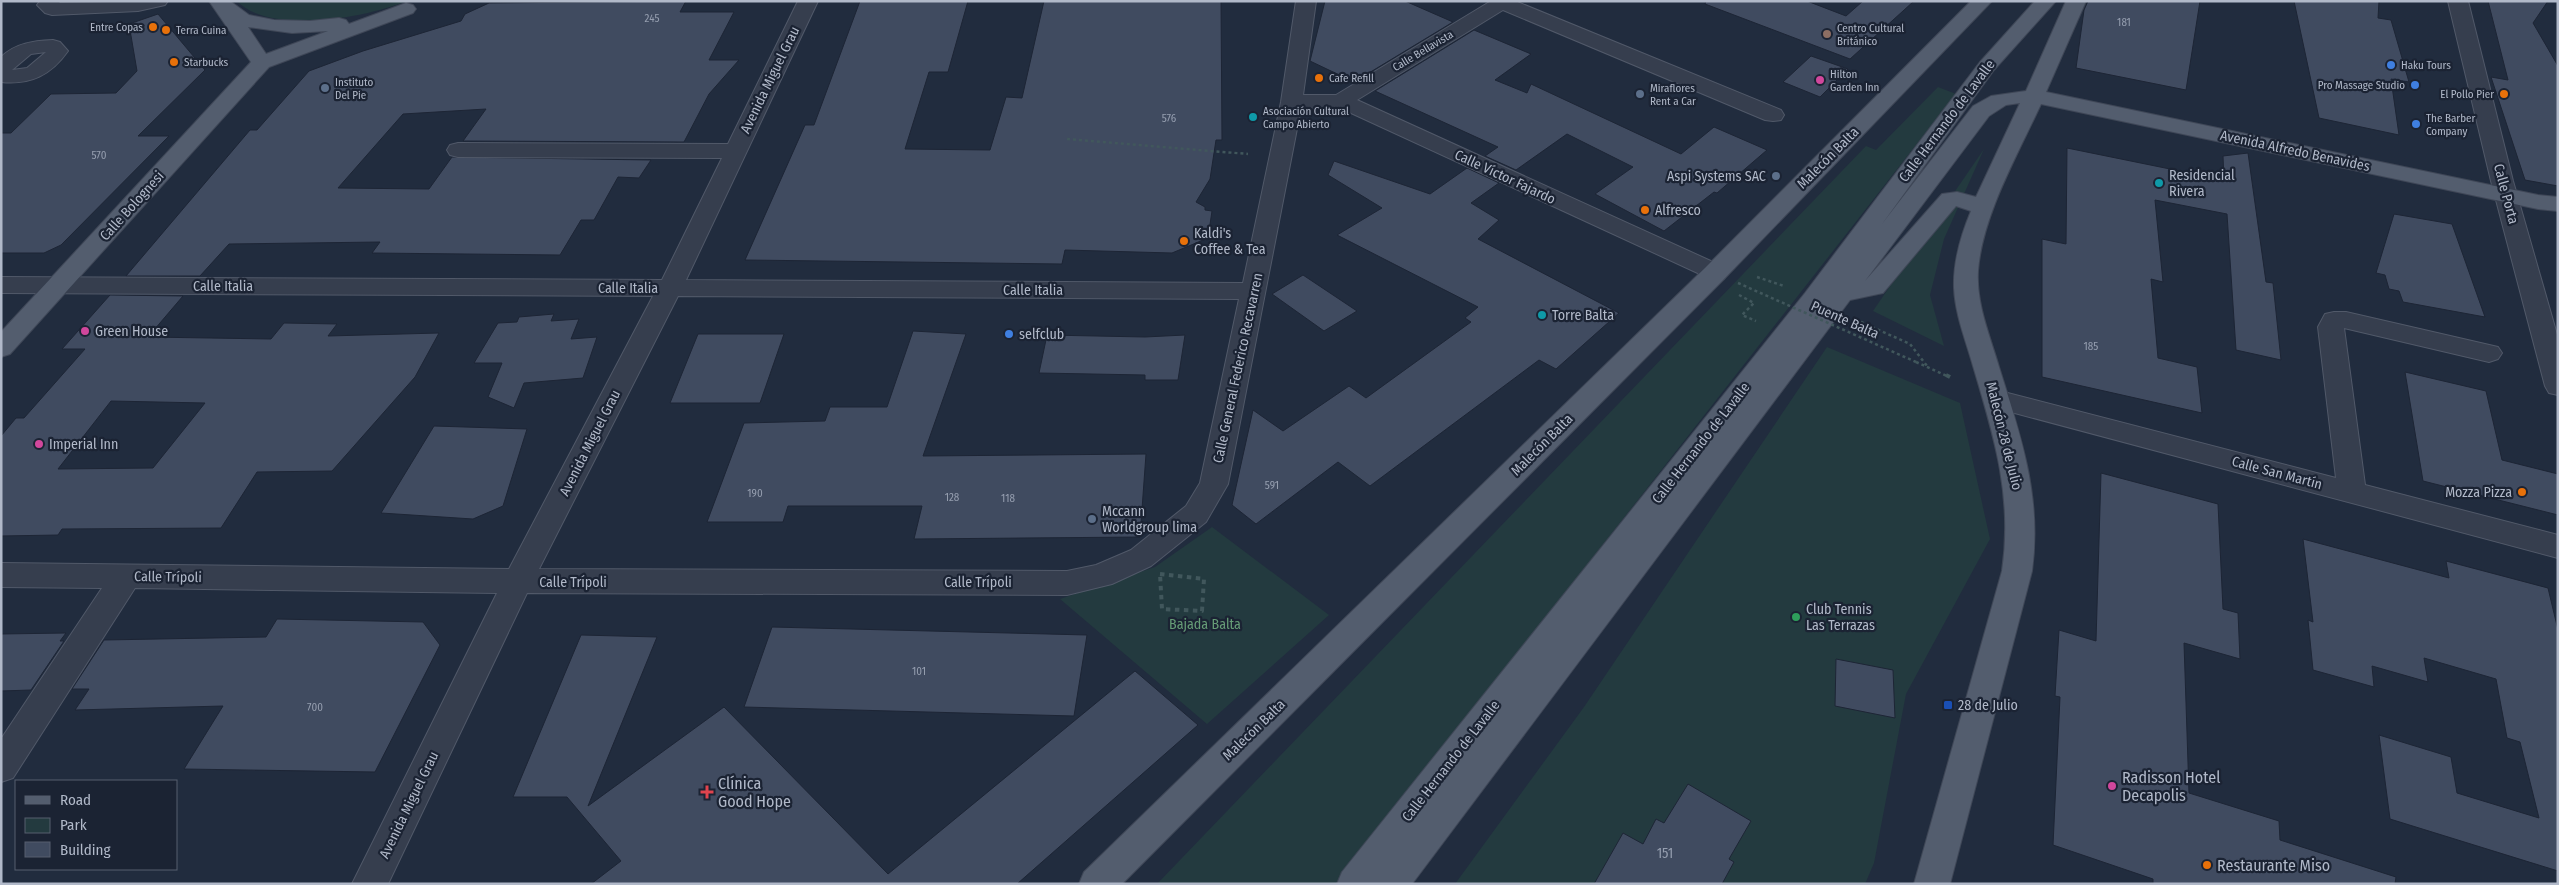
<svg xmlns="http://www.w3.org/2000/svg" width="2559" height="885" font-family="'Fira Sans Condensed',sans-serif">
<rect width="100%" height="100%" fill="#212c3e"/>
<g fill="#233a3f">
<path d="M 237,1 L 407,1 C 368,17 270,36 237,1 Z"/>
<path d="M 1938,87 L 1956,94 L 1337,884 L 1157,884 L 1866,146 L 1876,150 Z"/>
<path d="M 1984,149 L 1944,239 L 1930,295 L 1944,346 L 1873,311 Z"/>
<path d="M 1827,347 L 1960,403 L 1990,539 L 1906,694 L 1874,863 L 1865,884 L 1455,884 L 1584,707 Z"/>
<path d="M 1212,527 L 1329,615 L 1207,724 L 1060,599 L 1155,567 Z"/>
</g>
<g fill="#404b60" stroke="#1d2535" fill-rule="evenodd">
<path d="M 686,1 L 680,12 L 734,12 L 709,60 L 739,60 L 709,94 L 684,142 L 463,141 L 486,109 L 403,114 L 338,188 L 429,189 L 452,157 L 651,160 L 639,178 L 618,177 L 594,220 L 581,220 L 560,255 L 372,253 L 380,242 L 229,244 L 200,276 L 126,276 L 250,130 L 257,130 L 309,71 L 363,51 L 461,21 L 465,14 L 489,3 Z"/>
<path d="M 860,1 L 968,1 L 948,72 L 929,72 L 905,149 L 990,150 L 1006,97 L 1022,98 L 1044,1 L 1221,1 L 1222,140 L 1216,140 L 1210,179 L 1196,202 L 1205,207 L 1205,210 L 1212,211 L 1208,238 L 1172,253 L 1065,250 L 1062,264 L 745,260 L 805,125 L 814,125 Z"/>
<path d="M 1325,1 L 1405,1 L 1453,22 L 1354,82 L 1310,61 Z"/>
<path d="M 1706,1 L 1807,1 L 1846,16 L 1863,1 L 1914,1 L 1850,59 L 1705,4 Z"/>
<path d="M 2088,1 L 2200,1 L 2186,90 L 2076,68 L 2084,10 Z"/>
<path d="M 2294,1 L 2379,1 L 2378,18 L 2391,20 L 2409,82 L 2391,79 L 2399,135 L 2319,118 Z"/>
<path d="M 2488,1 L 2548,1 L 2533,23 L 2558,66 L 2558,186 L 2525,180 L 2491,77 L 2508,80 Z"/>
<path d="M 158,14 L 205,70 L 138,136 L 169,136 L 61,245 L 44,253 L 1,253 L 1,133 L 11,133 L 51,94 L 116,93 L 137,71 L 129,24 Z"/>
<path d="M 1474,30 L 1531,54 L 1495,80 L 1527,93 L 1531,84 L 1681,154 L 1714,127 L 1767,150 L 1717,193 L 1714,192 L 1664,231 L 1595,194 L 1633,167 L 1567,134 L 1516,170 L 1485,156 L 1498,147 L 1375,91 Z"/>
<path d="M 1811,56 L 1848,69 L 1820,97 L 1783,82 Z"/>
<path d="M 2067,148 L 2224,180 L 2223,156 L 2248,153 L 2266,282 L 2273,283 L 2281,360 L 2236,350 L 2227,214 L 2155,200 L 2163,282 L 2151,279 L 2158,358 L 2197,367 L 2202,413 L 2042,377 L 2042,239 L 2066,244 Z"/>
<path d="M 1334,161 L 1430,194 L 1467,168 L 1499,183 L 1471,203 L 1499,220 L 1478,239 L 1619,313 L 1556,369 L 1539,360 L 1370,486 L 1338,462 L 1256,524 L 1232,505 L 1253,410 L 1283,431 L 1349,386 L 1366,398 L 1471,322 L 1465,318 L 1478,307 L 1337,235 L 1382,208 L 1328,175 Z"/>
<path d="M 2394,214 L 2452,224 L 2485,317 L 2403,302 L 2399,291 L 2389,289 L 2385,275 L 2376,273 Z"/>
<path d="M 1303,275 L 1357,311 L 1324,331 L 1272,294 Z"/>
<path d="M 110,295 L 183,296 L 148,337 L 271,339 L 284,323 L 337,324 L 328,336 L 439,333 L 415,377 L 332,471 L 257,472 L 221,528 L 62,529 L 58,535 L 1,536 L 1,436 L 16,418 L 24,418 L 85,349 L 62,349 ZM 111,401 L 205,403 L 153,468 L 58,469 Z"/>
<path d="M 554,314 L 551,321 L 579,319 L 571,339 L 597,337 L 583,378 L 524,383 L 514,408 L 488,397 L 502,363 L 474,363 L 498,323 L 517,322 L 519,317 Z"/>
<path d="M 913,331 L 966,334 L 923,456 L 1146,454 L 1140,537 L 914,539 L 922,506 L 788,506 L 783,522 L 707,522 L 744,423 L 825,421 L 830,407 L 887,407 Z"/>
<path d="M 698,334 L 784,334 L 760,403 L 670,403 Z"/>
<path d="M 1047,335 L 1145,337 L 1185,335 L 1178,380 L 1145,380 L 1145,375 L 1039,373 Z"/>
<path d="M 2405,372 L 2486,391 L 2502,460 L 2558,474 L 2558,515 L 2423,481 Z"/>
<path d="M 434,426 L 527,429 L 503,506 L 473,519 L 381,513 Z"/>
<path d="M 2101,473 L 2218,504 L 2223,609 L 2238,613 L 2240,659 L 2184,643 L 2189,793 L 2279,821 L 2280,840 L 2396,877 L 2395,884 L 2153,884 L 2153,879 L 2053,845 L 2060,697 L 2055,696 L 2059,630 L 2096,641 Z"/>
<path d="M 2303,539 L 2449,578 L 2446,561 L 2548,588 L 2558,630 L 2558,871 L 2390,819 L 2379,735 L 2451,757 L 2457,793 L 2539,818 L 2520,742 L 2507,738 L 2496,679 L 2424,658 L 2428,682 L 2372,666 L 2374,687 L 2313,670 L 2308,620 L 2313,622 Z"/>
<path d="M 277,619 L 423,622 L 440,645 L 375,772 L 184,769 L 223,706 L 75,710 L 89,689 L 72,689 L 104,640 L 266,637 Z"/>
<path d="M 772,627 L 1087,635 L 1074,716 L 744,707 Z"/>
<path d="M 66,633 L 60,641 L 64,641 L 31,690 L 1,691 L 1,634 Z"/>
<path d="M 581,635 L 657,637 L 588,806 L 724,707 L 888,874 L 1135,671 L 1198,725 L 1017,884 L 591,884 L 621,861 L 567,797 L 513,797 Z"/>
<path d="M 1836,659 L 1893,670 L 1895,718 L 1835,706 Z"/>
<path d="M 1688,784 L 1751,821 L 1729,859 L 1734,862 L 1722,884 L 1594,884 L 1623,833 L 1643,844 L 1656,819 L 1664,823 Z"/>
</g>
<g fill="none" stroke-linecap="round" stroke-linejoin="round">
<defs>
<g id="minor">
<path d="M 40,1 L 61,1 L 59,3 L 168,1 L 165,5 L 138,11 L 52,15 L 45,13 L 37,5 Z"/>
<path d="M 798,1 L 818,1 L 686,280 L 1243,283 L 1281,102 L 1296,1 L 1316,1 L 1303,95 L 1336,95 L 1491,1 L 1515,1 L 1781,110 L 1784,115 L 1781,120 L 1773,121 L 1765,120 L 1503,10 L 1357,100 L 1724,267 L 1727,273 L 1724,279 L 1715,281 L 1338,107 L 1301,108 L 1228,484 L 1206,522 L 1151,566 L 1112,584 L 1067,595 L 527,593 L 388,884 L 352,884 L 497,593 L 135,588 L 13,778 L 1,782 L 1,739 L 102,588 L 1,587 L 1,563 L 509,569 L 653,296 L 1,293 L 1,277 L 662,280 L 722,158 L 458,157 L 450,155 L 447,150 L 450,145 L 458,143 L 728,144 ZM 678,296 L 1239,299 L 1200,483 L 1186,506 L 1131,550 L 1096,565 L 1067,571 L 539,569 Z"/>
<path d="M 2448,1 L 2468,1 L 2513,181 L 2558,338 L 2558,395 L 2549,393 L 2545,386 L 2491,181 Z"/>
<path d="M 53,40 L 60,42 L 68,51 C 51,75 31,85 1,82 L 1,57 C 16,43 33,41 53,40 ZM 46,52 L 27,68 L 12,70 L 31,54 Z"/>
<path d="M 2334,312 L 2346,312 L 2498,347 L 2502,353 L 2498,359 L 2489,362 L 2344,328 L 2365,485 L 2558,535 L 2558,558 L 1996,408 L 1987,406 L 1983,399 L 1987,392 L 1996,390 L 2336,478 L 2318,327 L 2325,314 Z"/>
</g>
<g id="major">
<path d="M 209,1 L 230,1 L 249,15 L 274,20 L 310,21 L 339,18 L 346,20 L 349,24 L 406,3 L 413,5 L 416,9 L 413,13 L 269,67 L 10,354 L 1,357 L 1,332 L 251,62 ZM 248,27 L 292,33 L 328,31 L 266,54 Z"/>
<path d="M 1971,1 L 1992,1 L 1724,279 L 1122,884 L 1079,884 L 1084,872 L 1706,267 Z"/>
<path d="M 2035,1 L 2056,1 L 1994,70 L 1882,224 L 1973,106 L 1991,96 L 2026,91 L 2066,1 L 2086,1 L 2046,92 L 2538,195 L 2558,197 L 2558,211 L 2538,209 L 2041,104 C 2018,154 1982,216 1978,271 C 1976,304 1990,336 1999,367 C 2021,437 2042,497 2032,571 L 1950,884 L 1914,884 L 2002,571 C 2013,497 1994,436 1973,366 C 1966,341 1955,314 1954,288 C 1953,261 1961,235 1971,211 L 1956,206 L 1883,293 L 1850,300 L 1412,884 L 1337,884 L 1342,872 L 1805,293 L 1980,62 ZM 2020,103 L 1976,197 L 1957,192 L 1942,194 L 1865,281 L 1989,116 L 2006,105 Z"/>
</g>
</defs>
<use href="#minor" stroke="#515969" stroke-width="2"/>
<use href="#major" stroke="#3f4757" stroke-width="2"/>
<g stroke="#41575c" stroke-width="2.5" stroke-dasharray="3 3" stroke-linecap="butt">
<path d="M 1067,139 L 1248,154"/>
<path d="M 1757,277 L 1784,286"/>
<path d="M 1739,295 L 1754,303 L 1742,315 L 1756,321"/>
<path d="M 1861,322 L 1910,344 L 1927,366"/>
<path d="M 1916,362 L 1949,377"/>
</g>
<g stroke="#41575c" stroke-width="4" stroke-dasharray="4.5 4.5" stroke-linecap="butt">
<path d="M 1946,375 L 1954,379"/>
<path d="M 1160,574 L 1204,579 L 1202,611 L 1162,609 Z"/>
</g>
<use href="#minor" fill="#363e4e" fill-rule="evenodd"/>
<use href="#major" fill="#535d6e" fill-rule="evenodd"/>
<path stroke="#41575c" stroke-width="2.5" stroke-dasharray="3 3" stroke-linecap="butt" d="M 1738,283 L 1916,362"/>
</g>
<g fill="#e8710a" stroke="#1b2333" stroke-width="2">
<circle cx="153" cy="27" r="5"/>
<circle cx="166" cy="30" r="5"/>
<circle cx="174" cy="62" r="5"/>
<circle cx="1319" cy="78" r="5"/>
<circle cx="2504" cy="94" r="5"/>
<circle cx="1645" cy="210" r="5"/>
<circle cx="1184" cy="241" r="5"/>
<circle cx="2522" cy="492" r="5"/>
<circle cx="2207" cy="865" r="5"/>
</g>
<circle fill="#8d6e63" stroke="#1b2333" stroke-width="2" cx="1827" cy="34" r="5"/>
<g fill="#3f7fe0" stroke="#1b2333" stroke-width="2">
<circle cx="2391" cy="65" r="5"/>
<circle cx="2415" cy="85" r="5"/>
<circle cx="2416" cy="124" r="5"/>
<circle cx="1009" cy="334" r="5"/>
</g>
<g fill="#d1479c" stroke="#1b2333" stroke-width="2">
<circle cx="1820" cy="80" r="5"/>
<circle cx="85" cy="331" r="5"/>
<circle cx="39" cy="444" r="5"/>
<circle cx="2112" cy="786" r="5"/>
</g>
<g fill="#5c6f8a" stroke="#1b2333" stroke-width="2">
<circle cx="325" cy="88" r="5"/>
<circle cx="1640" cy="94" r="5"/>
<circle cx="1776" cy="176" r="5"/>
<circle cx="1092" cy="519" r="5"/>
</g>
<g fill="#0f9aa8" stroke="#1b2333" stroke-width="2">
<circle cx="1253" cy="117" r="5"/>
<circle cx="2159" cy="183" r="5"/>
<circle cx="1542" cy="315" r="5"/>
</g>
<circle fill="#2e9e5b" stroke="#1b2333" stroke-width="2" cx="1796" cy="617" r="5"/>
<rect fill="#1a4fb4" stroke="#1b2333" stroke-width="2" x="1943" y="700" width="10" height="10" rx="2.5"/>
<path fill="#e0444e" stroke="#1b2333" stroke-width="2" d="M704.5 784.5h5v5h5v5h-5v5h-5v-5h-5v-5h5z"/>
<g text-anchor="middle" dominant-baseline="central" stroke-width="4.5" stroke-linejoin="round" paint-order="stroke">
<g font-size="11" fill="#959eaf">
<text x="652" y="18">245</text>
<text x="2124" y="22">181</text>
<text x="1169" y="118">576</text>
<text x="99" y="155">570</text>
<text x="2091" y="346">185</text>
<text x="1272" y="485">591</text>
<text x="755" y="493">190</text>
<text x="952" y="497">128</text>
<text x="1008" y="498">118</text>
<text x="919" y="671">101</text>
<text x="315" y="707">700</text>
</g>
<g font-size="11" fill="#b1b9c9" stroke="#1b2333" text-anchor="start">
<text x="143" y="27" text-anchor="end">Entre Copas</text>
<text x="1837" y="28">Centro Cultural<tspan x="1837" dy="13">Británico</tspan></text>
<text x="176" y="30">Terra Cuina</text>
<text x="184" y="62">Starbucks</text>
<text x="2401" y="65">Haku Tours</text>
<text x="1830" y="74">Hilton<tspan x="1830" dy="13">Garden Inn</tspan></text>
<text x="1329" y="78">Cafe Refill</text>
<text x="335" y="82">Instituto<tspan x="335" dy="13">Del Pie</tspan></text>
<text x="2405" y="85" text-anchor="end">Pro Massage Studio</text>
<text x="1650" y="88">Miraflores<tspan x="1650" dy="13">Rent a Car</tspan></text>
<text x="2494" y="94" text-anchor="end">El Pollo Pier</text>
<text x="1263" y="111">Asociación Cultural<tspan x="1263" dy="13">Campo Abierto</tspan></text>
<text x="2426" y="118">The Barber<tspan x="2426" dy="13">Company</tspan></text>
</g>
<g font-size="11" fill="#b1b9c9" stroke="#1b2333">
<text transform="translate(1423 51) rotate(-31)">Calle Bellavista</text>
</g>
<g font-size="14" fill="#b1b9c9" stroke="#1b2333">
<text transform="translate(770 80) rotate(-64)">Avenida Miguel Grau</text>
<text transform="translate(1947 121) rotate(-53)">Calle Hernando de Lavalle</text>
<text transform="translate(2295 151) rotate(12)">Avenida Alfredo Benavides</text>
<text transform="translate(1828 158) rotate(-45)">Malecón Balta</text>
<text transform="translate(1505 177) rotate(25)">Calle Víctor Fajardo</text>
<text transform="translate(2506 194) rotate(75)">Calle Porta</text>
<text transform="translate(132 206) rotate(-48)">Calle Bolognesi</text>
<text x="223" y="286">Calle Italia</text>
<text x="628" y="288">Calle Italia</text>
<text x="1033" y="290">Calle Italia</text>
<text transform="translate(1845 320) rotate(24)">Puente Balta</text>
<text transform="translate(1238 368) rotate(-78)">Calle General Federico Recavarren</text>
<text transform="translate(2004 436) rotate(76)">Malecón 28 de Julio</text>
<text transform="translate(590 443) rotate(-63)">Avenida Miguel Grau</text>
<text transform="translate(1701 443) rotate(-52)">Calle Hernando de Lavalle</text>
<text transform="translate(1542 445) rotate(-45)">Malecón Balta</text>
<text transform="translate(2277 473) rotate(15)">Calle San Martín</text>
<text transform="translate(168 577) rotate(1)">Calle Trípoli</text>
<text x="573" y="582">Calle Trípoli</text>
<text x="978" y="582">Calle Trípoli</text>
<text transform="translate(1254 730) rotate(-44)">Malecón Balta</text>
<text transform="translate(1451 761) rotate(-52)">Calle Hernando de Lavalle</text>
<text transform="translate(409 805) rotate(-64)">Avenida Miguel Grau</text>
</g>
<g font-size="14" fill="#b1b9c9" stroke="#1b2333" text-anchor="start">
<text x="2169" y="175">Residencial<tspan x="2169" dy="16">Rivera</tspan></text>
<text x="1766" y="176" text-anchor="end">Aspi Systems SAC</text>
<text x="1655" y="210">Alfresco</text>
<text x="1194" y="233">Kaldi's<tspan x="1194" dy="16">Coffee &amp; Tea</tspan></text>
<text x="1552" y="315">Torre Balta</text>
<text x="95" y="331">Green House</text>
<text x="1019" y="334">selfclub</text>
<text x="49" y="444">Imperial Inn</text>
<text x="2512" y="492" text-anchor="end">Mozza Pizza</text>
<text x="1102" y="511">Mccann<tspan x="1102" dy="16">Worldgroup lima</tspan></text>
<text x="1806" y="609">Club Tennis<tspan x="1806" dy="16">Las Terrazas</tspan></text>
<text x="1958" y="705">28 de Julio</text>
</g>
<g font-size="14" fill="#669c76" stroke="#1b2333">
<text x="1205" y="624">Bajada Balta</text>
</g>
<g font-size="14" fill="#959eaf">
<text x="1665" y="853">151</text>
</g>
<g font-size="16" fill="#b1b9c9" stroke="#1b2333" text-anchor="start">
<text x="2122" y="777">Radisson Hotel<tspan x="2122" dy="18">Decapolis</tspan></text>
<text x="718" y="783">Clínica<tspan x="718" dy="18">Good Hope</tspan></text>
<text x="2217" y="865">Restaurante Miso</text>
</g>
</g>
<rect width="2559" height="885" fill="none" stroke="#b1b9c9" stroke-width="5"/>
<rect x="15" y="780" width="162" height="90" fill="#1b2333" stroke="#575f6f"/>
<rect x="25" y="796" width="25" height="8" fill="#535d6e" stroke="#575f6f"/>
<text x="60" y="805" font-size="15" fill="#b1b9c9">Road</text>
<rect x="25" y="818" width="25" height="15" fill="#233a3f" stroke="#575f6f"/>
<text x="60" y="830" font-size="15" fill="#b1b9c9">Park</text>
<rect x="25" y="842" width="25" height="15" fill="#404b60" stroke="#575f6f"/>
<text x="60" y="855" font-size="15" fill="#b1b9c9">Building</text>
</svg>
